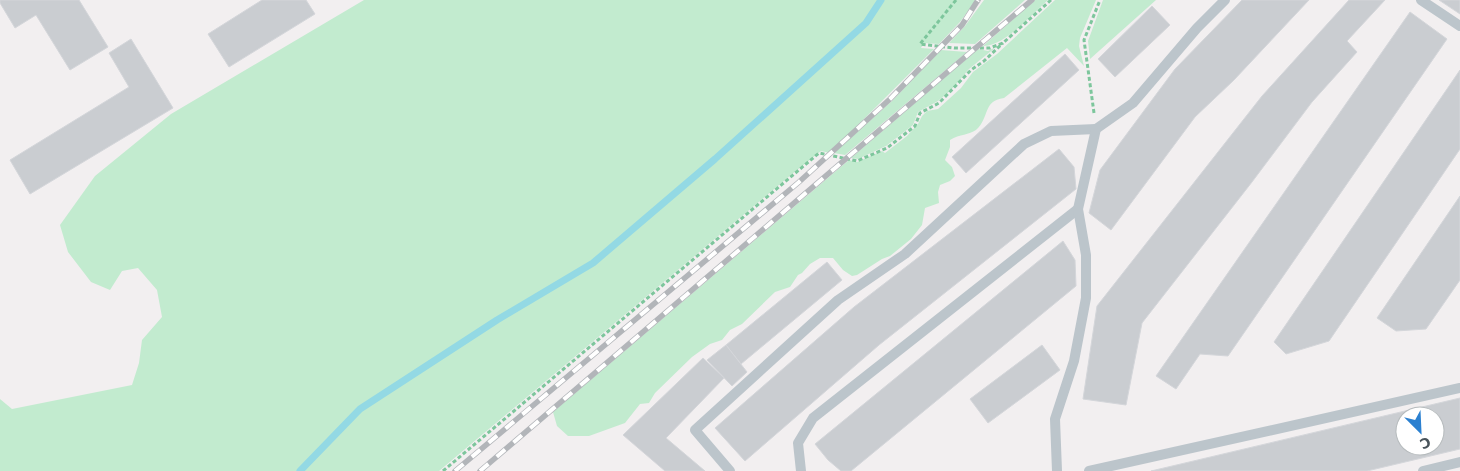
<svg xmlns="http://www.w3.org/2000/svg" width="1460" height="471" font-family="'DejaVu Sans',sans-serif">
<rect width="100%" height="100%" fill="#f2eff0"/>
<g fill="#c2ebcf">
<path d="M 364,0 L 976,0 L 960,22 L 939,44 L 924,43 L 921,48 L 934,49 L 830,153 L 821,151 L 792,174 L 439,471 L 0,471 L 0,399 L 12,409 L 132,385 L 139,363 L 142,340 L 162,317 L 157,290 L 138,268 L 122,271 L 110,290 L 91,282 L 68,252 L 60,225 L 95,176 L 171,114 Z"/>
<path d="M 984,0 L 1025,0 L 975,44 L 949,43 L 965,26 Z"/>
<path d="M 1035,0 L 1048,0 C 1032,14 1004,47 983,46 Z"/>
<path d="M 1055,0 L 1096,0 L 1080,38 L 1079,46 L 1084,66 L 1067,48 L 1004,98 C 982,101 990,118 976,130 C 969,135 960,134 950,140 L 950,147 L 945,160 L 952,167 L 955,176 L 950,181 L 940,185 L 938,192 L 939,203 L 925,208 L 922,225 L 911,239 L 890,256 L 882,259 L 857,275 L 852,276 L 843,270 L 833,258 L 820,258 L 810,264 L 802,273 L 798,275 L 790,287 L 775,292 L 742,324 L 730,330 L 722,340 L 710,344 L 692,357 L 655,393 L 649,403 L 640,404 L 625,423 L 589,436 L 568,436 L 557,426 L 553,412 L 849,160 L 857,162 L 882,151 L 891,157 L 885,153 L 907,136 L 918,124 L 922,116 L 927,111 L 938,109 L 961,88 L 973,72 L 997,54 Z"/>
<path d="M 1103,0 L 1156,0 L 1090,59 L 1088,41 Z"/>
<path d="M 996,47 L 969,69 L 951,90 L 938,101 L 918,112 L 913,125 L 886,146 L 858,159 L 851,158 L 978,49 L 988,51 Z"/>
<path d="M 941,50 L 967,52 L 845,155 L 834,153 L 892,101 Z"/>
</g>
<g fill="none" stroke-linecap="round" stroke-linejoin="round">
<path stroke="#93d9e4" stroke-width="7" d="M 300,471 L 360,409 L 497,320 L 593,263 L 715,159 L 866,23 L 881,0"/>
</g>
<g fill="#cacdd1" stroke="#d4d6da" fill-rule="evenodd">
<path d="M 0,0 L 79,0 L 108,47 L 70,70 L 36,15 L 15,28 L 0,3 Z"/>
<path d="M 262,0 L 306,0 L 315,14 L 229,67 L 208,34 Z"/>
<path d="M 1242,0 L 1309,0 L 1234,80 L 1195,117 L 1111,230 L 1089,213 L 1100,170 L 1175,69 Z"/>
<path d="M 1349,0 L 1385,0 L 1347,41 L 1357,52 L 1312,102 L 1252,182 L 1142,323 L 1126,405 L 1083,399 L 1097,306 L 1262,96 Z"/>
<path d="M 1439,0 L 1460,0 L 1460,14 Z"/>
<path d="M 1152,6 L 1170,25 L 1115,77 L 1098,59 Z"/>
<path d="M 1410,12 L 1447,39 L 1228,356 L 1200,354 L 1176,389 L 1156,376 Z"/>
<path d="M 131,39 L 173,108 L 30,194 L 10,160 L 129,87 L 109,53 Z"/>
<path d="M 1065,54 L 1079,70 L 966,173 L 952,157 Z"/>
<path d="M 1460,70 L 1460,149 L 1329,341 L 1286,354 L 1274,342 Z"/>
<path d="M 1059,149 L 1074,167 L 1076,189 L 879,345 L 745,461 L 715,428 L 854,307 Z"/>
<path d="M 1460,196 L 1460,280 L 1426,329 L 1396,331 L 1377,318 Z"/>
<path d="M 1063,241 L 1075,260 L 1076,286 L 851,471 L 841,471 L 828,460 L 815,444 Z"/>
<path d="M 827,262 L 842,280 L 741,364 L 726,345 Z"/>
<path d="M 726,345 L 747,372 L 732,386 L 707,360 Z"/>
<path d="M 1042,345 L 1060,370 L 988,423 L 970,399 Z"/>
<path d="M 703,358 L 724,378 L 666,438 L 705,471 L 665,471 L 623,435 Z"/>
<path d="M 1460,398 L 1460,449 L 1367,471 L 1151,471 ZM 1405,416 L 1435,416 L 1435,446 L 1405,446 Z"/>
</g>
<g fill="none" stroke-linecap="round" stroke-linejoin="round">
<g stroke="#7dc69c" stroke-width="3" stroke-dasharray="4 2.5" stroke-linecap="butt">
<path d="M 956,0 L 920,44 L 954,48 L 990,48 L 1003,43 L 1051,0"/>
<path d="M 1094,113 L 1084,40 L 1100,0"/>
<path d="M 443,471 L 819,153 L 857,161 L 887,148 L 915,126 L 920,113 L 939,103 L 971,70 L 984,61 L 1003,43"/>
</g>
<g stroke="#bcc5cb" stroke-width="10">
<path d="M 1421,0 L 1460,26"/>
<path d="M 730,471 L 695,430 L 838,300 L 905,254 L 1024,144 L 1051,131 L 1096,129"/>
<path d="M 801,471 L 798,443 L 813,418 L 1078,209"/>
<path d="M 1057,471 L 1055,419 L 1074,361 L 1086,298 L 1086,255 L 1078,209 L 1096,129 L 1133,103 L 1197,28 L 1225,0"/>
<path d="M 1089,471 L 1460,388"/>
<path d="M 1423,471 L 1460,462"/>
</g>
<defs>
<g id="rail">
<path d="M 455,471 L 799,182 L 890,99 L 962,25 L 978,0"/>
<path d="M 480,471 L 1032,0"/>
</g>
</defs>
<use href="#rail" stroke="#b2b5b9" stroke-width="5.5"/>
<use href="#rail" stroke="#fff" stroke-width="4" stroke-dasharray="11" stroke-linecap="butt"/>
</g>
<g transform="translate(1420 431) rotate(156)"><circle r="24" fill="#ffffff" stroke="#b6bbbd"/>
<path d="M0-4L9 19L0 12L-9 19Z" fill="#2b80d0"/>
<text y="-8" font-size="14" font-weight="bold" text-anchor="middle" fill="#49545b">С</text>
</g>
</svg>
